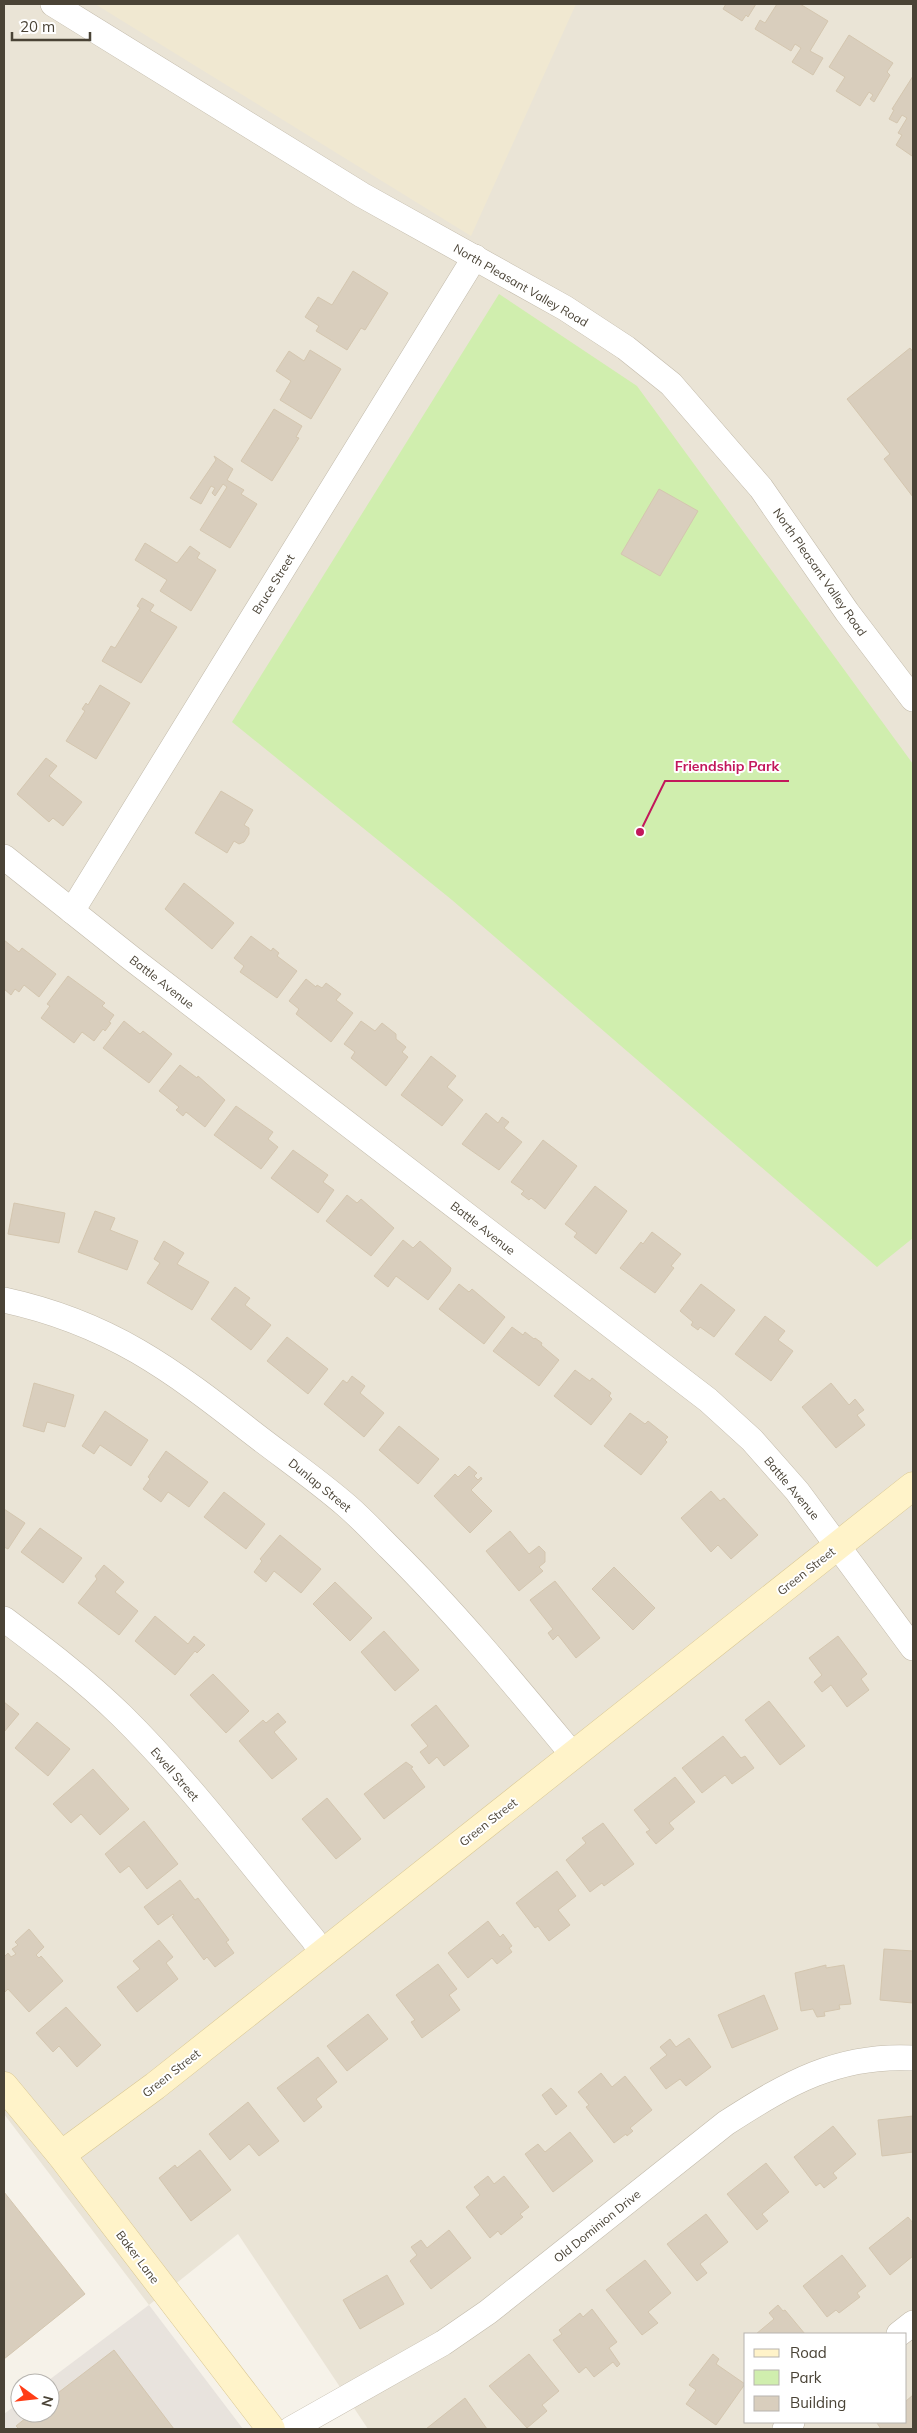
<svg xmlns="http://www.w3.org/2000/svg" width="917" height="2433" font-family="Mulish,sans-serif">
<rect width="100%" height="100%" fill="#f6f2e9"/>
<path fill="#eae4d6" fill-rule="evenodd" d="M 4,4 L 913,4 L 913,2429 L 368,2429 L 238,2234 L 149,2305 L 4,2114 ZM 746,2334 L 906,2334 L 906,2422 L 746,2422 Z"/>
<path fill="#e8e3dd" d="M 149,2305 L 243,2429 L 4,2429 L 4,2414 L 20,2402 L 20,2413 L 50,2413 L 50,2383 L 45,2383 Z"/>
<path fill="#f0e8d1" d="M 95,4 L 576,4 L 471,236 Z"/>
<path fill="#d0eeae" d="M 499,294 L 637,386 L 913,764 L 913,1238 L 877,1267 L 452,900 L 232,722 Z"/>
<g fill="#d9cebd" stroke="#d4c6af">
<path d="M 726,4 L 756,4 L 748,17 L 746,15 L 742,21 L 723,9 Z"/>
<path d="M 777,4 L 800,4 L 828,21 L 810,51 L 823,58 L 813,75 L 792,62 L 801,48 L 795,44 L 791,51 L 755,29 L 760,20 L 765,23 Z"/>
<path d="M 849,35 L 893,63 L 887,72 L 890,75 L 874,102 L 870,99 L 873,95 L 869,92 L 860,106 L 836,91 L 845,77 L 829,67 Z"/>
<path d="M 913,76 L 913,154 L 912,156 L 896,145 L 902,135 L 898,133 L 907,118 L 902,115 L 897,123 L 889,119 L 894,110 L 892,109 Z"/>
<path d="M 353,271 L 388,293 L 365,330 L 361,328 L 347,350 L 316,331 L 319,326 L 305,317 L 318,297 L 332,305 Z"/>
<path d="M 910,348 L 913,352 L 913,497 L 884,459 L 890,454 L 847,399 Z"/>
<path d="M 310,350 L 341,369 L 311,419 L 280,400 L 291,381 L 276,371 L 289,351 L 304,361 Z"/>
<path d="M 274,409 L 302,426 L 296,437 L 299,438 L 272,481 L 241,461 Z"/>
<path d="M 214,456 L 233,469 L 227,480 L 244,490 L 241,494 L 257,504 L 230,548 L 200,530 L 227,487 L 223,484 L 215,496 L 212,493 L 215,488 L 211,486 L 201,504 L 190,498 L 216,460 Z"/>
<path d="M 659,489 L 698,511 L 660,576 L 621,554 Z"/>
<path d="M 145,543 L 177,563 L 190,546 L 200,553 L 197,558 L 216,570 L 191,611 L 160,591 L 167,580 L 135,560 Z"/>
<path d="M 142,598 L 154,605 L 150,611 L 177,627 L 141,683 L 102,661 L 111,646 L 115,648 L 140,608 L 137,606 Z"/>
<path d="M 100,685 L 130,703 L 96,759 L 66,741 L 85,711 L 82,709 L 86,703 L 88,705 Z"/>
<path d="M 46,758 L 57,766 L 49,776 L 82,802 L 63,826 L 53,818 L 49,822 L 17,794 Z"/>
<path d="M 221,791 L 253,810 L 244,825 L 249,828 L 249,834 L 244,842 L 239,844 L 234,841 L 227,853 L 195,833 Z"/>
<path d="M 184,883 L 234,923 L 212,949 L 165,909 Z"/>
<path d="M 251,936 L 271,951 L 273,948 L 279,953 L 277,956 L 297,971 L 277,998 L 240,972 L 244,966 L 234,958 Z"/>
<path d="M 4,940 L 19,952 L 22,948 L 56,974 L 39,997 L 24,985 L 19,992 L 15,989 L 11,995 L 4,989 Z"/>
<path d="M 68,976 L 105,1003 L 102,1006 L 114,1015 L 109,1022 L 111,1023 L 105,1031 L 103,1029 L 94,1041 L 82,1032 L 74,1043 L 41,1018 L 50,1006 L 47,1004 Z"/>
<path d="M 306,979 L 316,987 L 317,985 L 322,988 L 326,983 L 341,994 L 336,1000 L 353,1013 L 331,1042 L 296,1014 L 299,1009 L 289,1001 Z"/>
<path d="M 124,1021 L 140,1034 L 143,1031 L 172,1054 L 149,1083 L 103,1048 Z"/>
<path d="M 361,1021 L 375,1031 L 382,1023 L 396,1034 L 396,1039 L 406,1047 L 402,1052 L 408,1057 L 386,1086 L 351,1058 L 355,1052 L 344,1044 Z"/>
<path d="M 431,1056 L 456,1076 L 447,1087 L 463,1100 L 442,1126 L 401,1095 Z"/>
<path d="M 180,1065 L 197,1078 L 198,1076 L 225,1100 L 205,1127 L 186,1112 L 183,1116 L 176,1110 L 179,1107 L 159,1091 Z"/>
<path d="M 236,1106 L 273,1132 L 268,1139 L 278,1147 L 261,1169 L 214,1135 Z"/>
<path d="M 486,1113 L 498,1123 L 502,1117 L 509,1122 L 504,1128 L 522,1142 L 499,1170 L 462,1144 Z"/>
<path d="M 543,1140 L 577,1166 L 545,1209 L 531,1198 L 529,1200 L 521,1194 L 524,1191 L 511,1182 Z"/>
<path d="M 293,1150 L 328,1175 L 323,1182 L 334,1190 L 318,1213 L 271,1178 Z"/>
<path d="M 595,1186 L 627,1211 L 596,1254 L 574,1237 L 577,1233 L 565,1224 Z"/>
<path d="M 347,1195 L 357,1203 L 361,1199 L 394,1228 L 371,1256 L 326,1221 Z"/>
<path d="M 14,1203 L 65,1213 L 59,1243 L 8,1234 Z"/>
<path d="M 95,1211 L 115,1218 L 110,1230 L 138,1241 L 127,1270 L 78,1252 Z"/>
<path d="M 652,1232 L 681,1254 L 671,1266 L 674,1268 L 655,1293 L 620,1268 L 641,1242 L 643,1244 Z"/>
<path d="M 403,1240 L 413,1248 L 420,1241 L 451,1268 L 450,1272 L 428,1300 L 396,1276 L 388,1287 L 374,1276 Z"/>
<path d="M 164,1241 L 184,1253 L 177,1264 L 209,1282 L 192,1310 L 147,1283 L 160,1263 L 154,1259 Z"/>
<path d="M 459,1284 L 469,1292 L 472,1289 L 505,1317 L 484,1344 L 439,1309 Z"/>
<path d="M 701,1284 L 735,1310 L 714,1337 L 700,1327 L 698,1330 L 691,1325 L 693,1322 L 680,1311 Z"/>
<path d="M 235,1287 L 250,1298 L 245,1305 L 271,1325 L 251,1350 L 211,1319 Z"/>
<path d="M 765,1316 L 785,1331 L 778,1340 L 793,1351 L 771,1381 L 735,1354 Z"/>
<path d="M 512,1327 L 523,1335 L 525,1332 L 534,1339 L 535,1338 L 542,1343 L 541,1345 L 559,1360 L 539,1386 L 493,1351 Z"/>
<path d="M 287,1337 L 328,1369 L 308,1394 L 267,1361 Z"/>
<path d="M 575,1370 L 590,1381 L 592,1378 L 611,1393 L 609,1396 L 612,1399 L 591,1425 L 554,1396 Z"/>
<path d="M 352,1376 L 365,1386 L 360,1393 L 384,1413 L 364,1437 L 324,1404 L 343,1380 L 347,1383 Z"/>
<path d="M 34,1383 L 74,1395 L 65,1427 L 47,1422 L 44,1432 L 23,1426 Z"/>
<path d="M 831,1383 L 849,1405 L 855,1399 L 864,1410 L 857,1415 L 865,1425 L 836,1448 L 802,1407 Z"/>
<path d="M 105,1411 L 148,1440 L 131,1466 L 100,1445 L 94,1454 L 82,1446 Z"/>
<path d="M 630,1413 L 645,1424 L 648,1421 L 668,1437 L 665,1440 L 667,1442 L 641,1475 L 604,1446 Z"/>
<path d="M 399,1426 L 439,1459 L 418,1484 L 379,1450 Z"/>
<path d="M 166,1451 L 208,1482 L 189,1507 L 168,1492 L 161,1502 L 143,1489 L 150,1479 L 148,1477 Z"/>
<path d="M 469,1466 L 477,1473 L 474,1476 L 478,1480 L 481,1477 L 482,1479 L 471,1490 L 492,1511 L 470,1533 L 434,1496 L 455,1474 L 458,1477 Z"/>
<path d="M 711,1491 L 720,1501 L 724,1498 L 758,1535 L 731,1559 L 718,1545 L 711,1552 L 681,1518 Z"/>
<path d="M 224,1492 L 265,1524 L 246,1549 L 204,1517 Z"/>
<path d="M 4,1509 L 25,1523 L 8,1549 L 4,1547 Z"/>
<path d="M 40,1528 L 82,1558 L 63,1583 L 21,1552 Z"/>
<path d="M 510,1531 L 529,1554 L 539,1546 L 545,1552 L 545,1562 L 539,1567 L 543,1571 L 519,1591 L 486,1551 Z"/>
<path d="M 280,1535 L 321,1569 L 301,1593 L 274,1571 L 266,1582 L 254,1572 L 262,1561 L 260,1559 Z"/>
<path d="M 104,1565 L 124,1582 L 115,1592 L 138,1611 L 119,1635 L 78,1603 L 97,1579 L 95,1576 Z"/>
<path d="M 614,1567 L 655,1608 L 633,1630 L 592,1589 Z"/>
<path d="M 555,1581 L 600,1638 L 576,1658 L 558,1635 L 553,1640 L 548,1633 L 553,1629 L 530,1600 Z"/>
<path d="M 335,1582 L 372,1618 L 350,1641 L 313,1604 Z"/>
<path d="M 155,1616 L 188,1644 L 194,1636 L 205,1645 L 197,1653 L 195,1651 L 175,1675 L 135,1641 Z"/>
<path d="M 384,1631 L 419,1670 L 395,1691 L 361,1652 Z"/>
<path d="M 838,1636 L 867,1674 L 861,1679 L 869,1690 L 847,1707 L 831,1685 L 822,1692 L 814,1682 L 822,1675 L 809,1658 Z"/>
<path d="M 213,1674 L 249,1711 L 226,1733 L 190,1695 Z"/>
<path d="M 769,1701 L 805,1746 L 780,1765 L 745,1720 Z"/>
<path d="M 4,1702 L 19,1714 L 4,1732 Z"/>
<path d="M 436,1705 L 469,1746 L 444,1766 L 437,1757 L 429,1764 L 420,1752 L 428,1746 L 411,1725 Z"/>
<path d="M 278,1713 L 286,1722 L 274,1732 L 297,1759 L 272,1779 L 239,1741 L 263,1720 L 266,1723 Z"/>
<path d="M 37,1722 L 70,1749 L 48,1776 L 15,1748 Z"/>
<path d="M 723,1736 L 741,1758 L 745,1756 L 754,1768 L 732,1784 L 725,1775 L 702,1793 L 682,1768 Z"/>
<path d="M 406,1762 L 413,1767 L 411,1768 L 425,1787 L 384,1819 L 364,1794 Z"/>
<path d="M 93,1769 L 129,1809 L 100,1835 L 81,1814 L 71,1823 L 53,1804 Z"/>
<path d="M 675,1777 L 695,1802 L 669,1823 L 674,1829 L 656,1844 L 646,1832 L 650,1830 L 634,1810 Z"/>
<path d="M 327,1798 L 361,1839 L 336,1859 L 302,1819 Z"/>
<path d="M 144,1821 L 178,1864 L 147,1889 L 129,1866 L 120,1873 L 105,1854 Z"/>
<path d="M 603,1823 L 634,1864 L 604,1886 L 602,1883 L 590,1892 L 566,1860 L 586,1843 L 582,1838 Z"/>
<path d="M 557,1871 L 576,1896 L 558,1910 L 570,1925 L 549,1941 L 538,1926 L 535,1928 L 516,1903 Z"/>
<path d="M 180,1880 L 195,1900 L 198,1898 L 229,1940 L 226,1942 L 234,1953 L 215,1967 L 207,1957 L 204,1960 L 172,1917 L 174,1916 L 173,1914 L 158,1925 L 144,1907 Z"/>
<path d="M 488,1921 L 500,1937 L 503,1934 L 512,1946 L 509,1948 L 512,1952 L 497,1964 L 492,1958 L 468,1978 L 448,1953 Z"/>
<path d="M 29,1929 L 44,1947 L 36,1955 L 39,1958 L 41,1956 L 63,1981 L 29,2012 L 8,1989 L 4,1993 L 4,1957 L 8,1953 L 11,1957 L 16,1954 L 12,1949 L 18,1945 L 15,1942 Z"/>
<path d="M 159,1940 L 173,1957 L 166,1963 L 178,1979 L 137,2012 L 117,1987 L 140,1969 L 133,1961 Z"/>
<path d="M 884,1949 L 913,1951 L 913,2003 L 880,2000 Z"/>
<path d="M 438,1964 L 457,1989 L 449,1995 L 460,2010 L 422,2038 L 411,2022 L 415,2020 L 396,1995 Z"/>
<path d="M 826,1965 L 826,1968 L 844,1965 L 851,2004 L 839,2005 L 840,2009 L 824,2012 L 825,2016 L 817,2017 L 813,2009 L 801,2011 L 795,1973 Z"/>
<path d="M 764,1995 L 778,2029 L 732,2048 L 718,2015 Z"/>
<path d="M 66,2007 L 101,2045 L 77,2067 L 59,2046 L 53,2052 L 36,2033 Z"/>
<path d="M 368,2014 L 388,2039 L 347,2071 L 327,2046 Z"/>
<path d="M 689,2038 L 711,2067 L 686,2086 L 680,2079 L 666,2089 L 650,2068 L 667,2055 L 660,2047 L 670,2039 L 676,2047 Z"/>
<path d="M 318,2057 L 337,2082 L 316,2099 L 322,2107 L 304,2122 L 277,2088 Z"/>
<path d="M 601,2073 L 612,2087 L 625,2076 L 652,2110 L 630,2128 L 633,2131 L 627,2136 L 626,2134 L 614,2143 L 586,2107 L 589,2105 L 578,2092 Z"/>
<path d="M 551,2088 L 567,2106 L 556,2115 L 542,2095 Z"/>
<path d="M 248,2102 L 279,2141 L 259,2156 L 249,2144 L 230,2160 L 209,2134 Z"/>
<path d="M 913,2116 L 913,2152 L 882,2156 L 878,2120 Z"/>
<path d="M 833,2126 L 856,2154 L 833,2173 L 837,2178 L 824,2188 L 820,2183 L 816,2186 L 794,2157 Z"/>
<path d="M 570,2132 L 593,2161 L 553,2192 L 525,2154 L 538,2144 L 545,2152 Z"/>
<path d="M 200,2150 L 231,2190 L 191,2221 L 159,2178 L 175,2165 L 177,2168 Z"/>
<path d="M 766,2163 L 789,2192 L 762,2214 L 768,2221 L 757,2230 L 727,2194 Z"/>
<path d="M 488,2176 L 494,2184 L 504,2176 L 529,2207 L 520,2214 L 523,2217 L 501,2235 L 498,2231 L 490,2238 L 466,2207 L 480,2195 L 474,2187 Z"/>
<path d="M 4,2192 L 85,2294 L 4,2359 Z"/>
<path d="M 706,2214 L 728,2242 L 700,2264 L 707,2273 L 697,2281 L 667,2244 Z"/>
<path d="M 908,2217 L 913,2223 L 913,2256 L 890,2275 L 869,2248 Z"/>
<path d="M 449,2230 L 471,2258 L 431,2289 L 410,2261 L 417,2255 L 411,2247 L 421,2240 L 427,2248 Z"/>
<path d="M 842,2255 L 866,2286 L 857,2293 L 860,2297 L 839,2313 L 836,2310 L 827,2317 L 803,2286 Z"/>
<path d="M 645,2260 L 671,2293 L 648,2312 L 658,2323 L 642,2335 L 606,2290 Z"/>
<path d="M 387,2275 L 404,2304 L 360,2329 L 343,2300 Z"/>
<path d="M 778,2305 L 783,2311 L 785,2310 L 805,2334 L 756,2334 L 774,2319 L 769,2313 Z"/>
<path d="M 592,2309 L 617,2342 L 609,2348 L 620,2364 L 617,2367 L 613,2362 L 594,2377 L 586,2367 L 579,2373 L 553,2340 L 562,2334 L 559,2330 L 580,2313 L 583,2317 Z"/>
<path d="M 114,2350 L 174,2429 L 19,2429 L 16,2426 L 32,2413 L 50,2413 L 50,2399 Z"/>
<path d="M 529,2354 L 559,2391 L 542,2405 L 547,2411 L 527,2428 L 489,2386 Z"/>
<path d="M 713,2354 L 719,2359 L 716,2364 L 745,2384 L 716,2425 L 686,2404 L 696,2390 L 689,2385 Z"/>
<path d="M 913,2395 L 913,2429 L 881,2429 L 877,2423 L 878,2422 L 906,2422 L 906,2401 Z"/>
<path d="M 465,2398 L 487,2429 L 426,2429 Z"/>
</g>
<g fill="none" stroke-linecap="round" stroke-linejoin="round">
<defs>
<g id="street">
<path d="M 53,4 L 362,195 L 565,308 L 626,348 L 671,384 L 761,488 L 847,612 L 913,699"/>
<path d="M 4,857 L 131,958 L 708,1400 L 752,1440 L 797,1491 L 913,1648"/>
<path d="M 72,911 L 475,257"/>
<path d="M 4,1300 C 110,1323 171,1369 254,1434 C 285,1458 317,1480 347,1506 C 362,1519 376,1534 390,1548 C 456,1613 514,1684 573,1755"/>
<path d="M 4,1619 C 44,1649 85,1680 121,1715 C 191,1784 250,1864 313,1939 L 322,1953"/>
<path d="M 899,2334 L 913,2323"/>
<path d="M 291,2429 L 443,2343 L 488,2312 L 726,2123 C 788,2083 838,2054 913,2058"/>
<path d="M 785,2429 L 792,2422"/>
</g>
<g id="secondary">
<path d="M 4,2086 L 61,2155 L 271,2429"/>
<path d="M 61,2155 L 155,2086 L 913,1486"/>
</g>
</defs>
<use href="#street" stroke="#c2baaa" stroke-width="26"/>
<use href="#secondary" stroke="#dac894" stroke-width="29"/>
<use href="#street" stroke="#fff" stroke-width="25"/>
<use href="#secondary" stroke="#fff3c9" stroke-width="28"/>
</g>
<g text-anchor="middle" dominant-baseline="central" stroke-width="4" stroke-linejoin="round" paint-order="stroke">
<g font-size="12" fill="#4a4336" stroke="#fff">
<text transform="translate(521 285) rotate(30)">North Pleasant Valley Road</text>
<text transform="translate(820 572) rotate(55)">North Pleasant Valley Road</text>
<text transform="translate(273 584) rotate(-58)">Bruce Street</text>
<text transform="translate(162 982) rotate(38)">Battle Avenue</text>
<text transform="translate(483 1228) rotate(38)">Battle Avenue</text>
<text transform="translate(320 1485) rotate(39)">Dunlap Street</text>
<text transform="translate(792 1488) rotate(50)">Battle Avenue</text>
<text transform="translate(806 1571) rotate(-38)">Green Street</text>
<text transform="translate(175 1774) rotate(49)">Ewell Street</text>
<text transform="translate(488 1822) rotate(-38)">Green Street</text>
<text transform="translate(171 2073) rotate(-38)">Green Street</text>
<text transform="translate(597 2226) rotate(-39)">Old Dominion Drive</text>
<text transform="translate(138 2257) rotate(53)">Baker Lane</text>
</g>
</g>
<path fill="none" stroke="#c2185b" stroke-width="2" d="M640 832L665 781H789"/>
<circle fill="#c2185b" stroke="#fff" stroke-width="2" cx="640" cy="832" r="5"/>
<g font-size="14" text-anchor="middle" font-weight="bold" fill="#c2185b" stroke="#fff" stroke-width="4" stroke-linejoin="round" paint-order="stroke">
<text x="727" y="771">Friendship Park</text>
</g>
<rect width="917" height="2433" fill="none" stroke="#4a4336" stroke-width="10"/>
<rect x="744" y="2333" width="162" height="90" fill="#ffffff" stroke="#b7b4af"/>
<rect x="754" y="2349" width="25" height="8" fill="#fff3c9" stroke="#b7b4af"/>
<text x="790" y="2358" font-size="15" fill="#4a4336">Road</text>
<rect x="754" y="2370" width="25" height="15" fill="#d0eeae" stroke="#b7b4af"/>
<text x="790" y="2383" font-size="15" fill="#4a4336">Park</text>
<rect x="754" y="2396" width="25" height="15" fill="#d9cebd" stroke="#b7b4af"/>
<text x="790" y="2408" font-size="15" fill="#4a4336">Building</text>
<g transform="translate(35 2398) rotate(105)"><circle r="24" fill="#ffffff" stroke="#b7b4af"/>
<path d="M0-4L9 19L0 12L-9 19Z" fill="#ff3d16"/>
<text y="-8" font-size="14" font-weight="bold" text-anchor="middle" fill="#4a4336">N</text>
</g>
<path d="M12 32v8h78v-8" fill="none" stroke="#4a4336" stroke-width="2.5"/>
<text x="20" y="32" font-size="15" fill="#4a4336" stroke="#ffffff" stroke-width="4" paint-order="stroke">20 m</text>
</svg>
